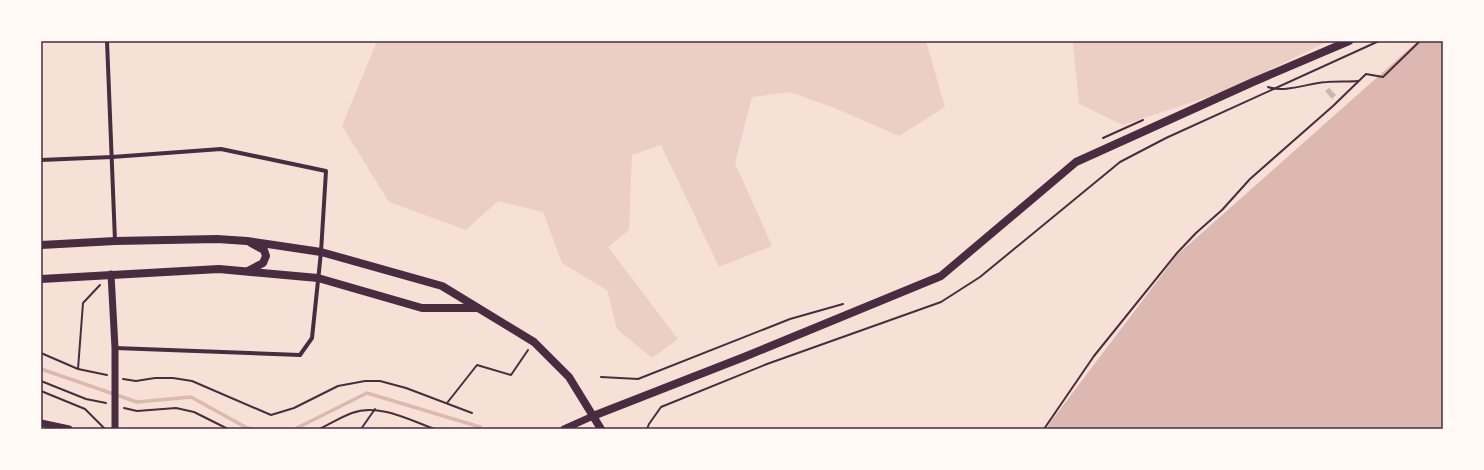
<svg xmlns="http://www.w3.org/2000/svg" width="1484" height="470" font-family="Signika,sans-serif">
<rect width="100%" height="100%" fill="#f7e1d7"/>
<g fill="#ebcfc5">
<path d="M 377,41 L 926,41 L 945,107 L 899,136 L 837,109 L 790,92 L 752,97 L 735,163 L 772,246 L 719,267 L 661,145 L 632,155 L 629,230 L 608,247 L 678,339 L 652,358 L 617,329 L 607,290 L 562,263 L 543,212 L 498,201 L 466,230 L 389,202 L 342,126 Z"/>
<path d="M 1075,41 L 1329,41 L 1223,92 L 1123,125 L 1079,104 L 1073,44 Z"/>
</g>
<path fill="#dcb8b0" d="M 1418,41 L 1443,41 L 1443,429 L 1047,429 L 1049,424 L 1177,255 Z"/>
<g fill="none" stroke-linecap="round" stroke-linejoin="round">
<g stroke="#dcb8b0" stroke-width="3.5">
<path d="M 41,369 L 137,402 L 191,397 L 247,428 L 254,429"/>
<path d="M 295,429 L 367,393 L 480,427"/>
</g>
</g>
<path fill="#ccb4b1" d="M 1329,88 L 1336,95 L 1332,99 L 1325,91 Z"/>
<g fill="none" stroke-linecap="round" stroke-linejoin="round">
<g stroke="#4a2c40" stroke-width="2">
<path d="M 1268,87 C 1286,93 1308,83 1327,82 C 1337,81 1348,82 1358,81"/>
<path d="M 1103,138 L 1143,120"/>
<path d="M 41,353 L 78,369 L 107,375"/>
<path d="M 78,369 L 83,303 L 100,285"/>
<path d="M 601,377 L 638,379 L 790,319 L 843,304"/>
<path d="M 123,379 L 136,381 L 155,378 L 173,378 L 192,381 L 271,415 L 294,408 L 338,386 L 365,381 L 380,381 L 406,388 L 472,413"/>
<path d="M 41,381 L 86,399 L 106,403"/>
<path d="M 41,391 L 85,409 L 105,429"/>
<path d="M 447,403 L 477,365 L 511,375 L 528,350"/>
<path d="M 124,408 L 137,411 L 176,408 L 194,412 L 228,429"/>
<path d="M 319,429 C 330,424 341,417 352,413 C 379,403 409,420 435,429"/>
<path d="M 361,429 L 375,409"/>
<path d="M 647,429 L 649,424 L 661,407 L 767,364 L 941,302 L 980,277 L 1120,162 L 1166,138 L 1379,41"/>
<path d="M 1044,429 L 1094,356 L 1177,253 L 1196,233 L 1222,210 L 1250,179 L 1333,106 L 1366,74 L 1383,77 L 1420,41"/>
</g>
<g stroke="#4a2c40" stroke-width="4">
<path d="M 107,41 L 115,241"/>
<path d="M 41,160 L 112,157 L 221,149 L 326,171 L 321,252 L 312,338 L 300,355 L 115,348"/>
</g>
<g stroke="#4a2c40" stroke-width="7">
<path d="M 111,274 L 115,348 L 115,429"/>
<path d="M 41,423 L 69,429"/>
<path d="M 564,429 L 593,416"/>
</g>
<g stroke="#4a2c40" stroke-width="8">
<path d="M 41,245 L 115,241 L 217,239 L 247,241 L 321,252 L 442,286 L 534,342 L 569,377 L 601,429"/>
<path d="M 248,271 L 263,263 L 266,256 L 264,250 L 251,243"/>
<path d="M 41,279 L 219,269 L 318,278 L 422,308 L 477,308"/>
<path d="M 593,416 L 744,357 L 941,276 L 1076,162 L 1253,82 L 1349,41"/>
</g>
</g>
<rect width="1484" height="470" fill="none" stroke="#fffaf5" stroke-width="84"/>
<rect x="42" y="42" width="1400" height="386" fill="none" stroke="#4a2c40" stroke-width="1.5"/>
</svg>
